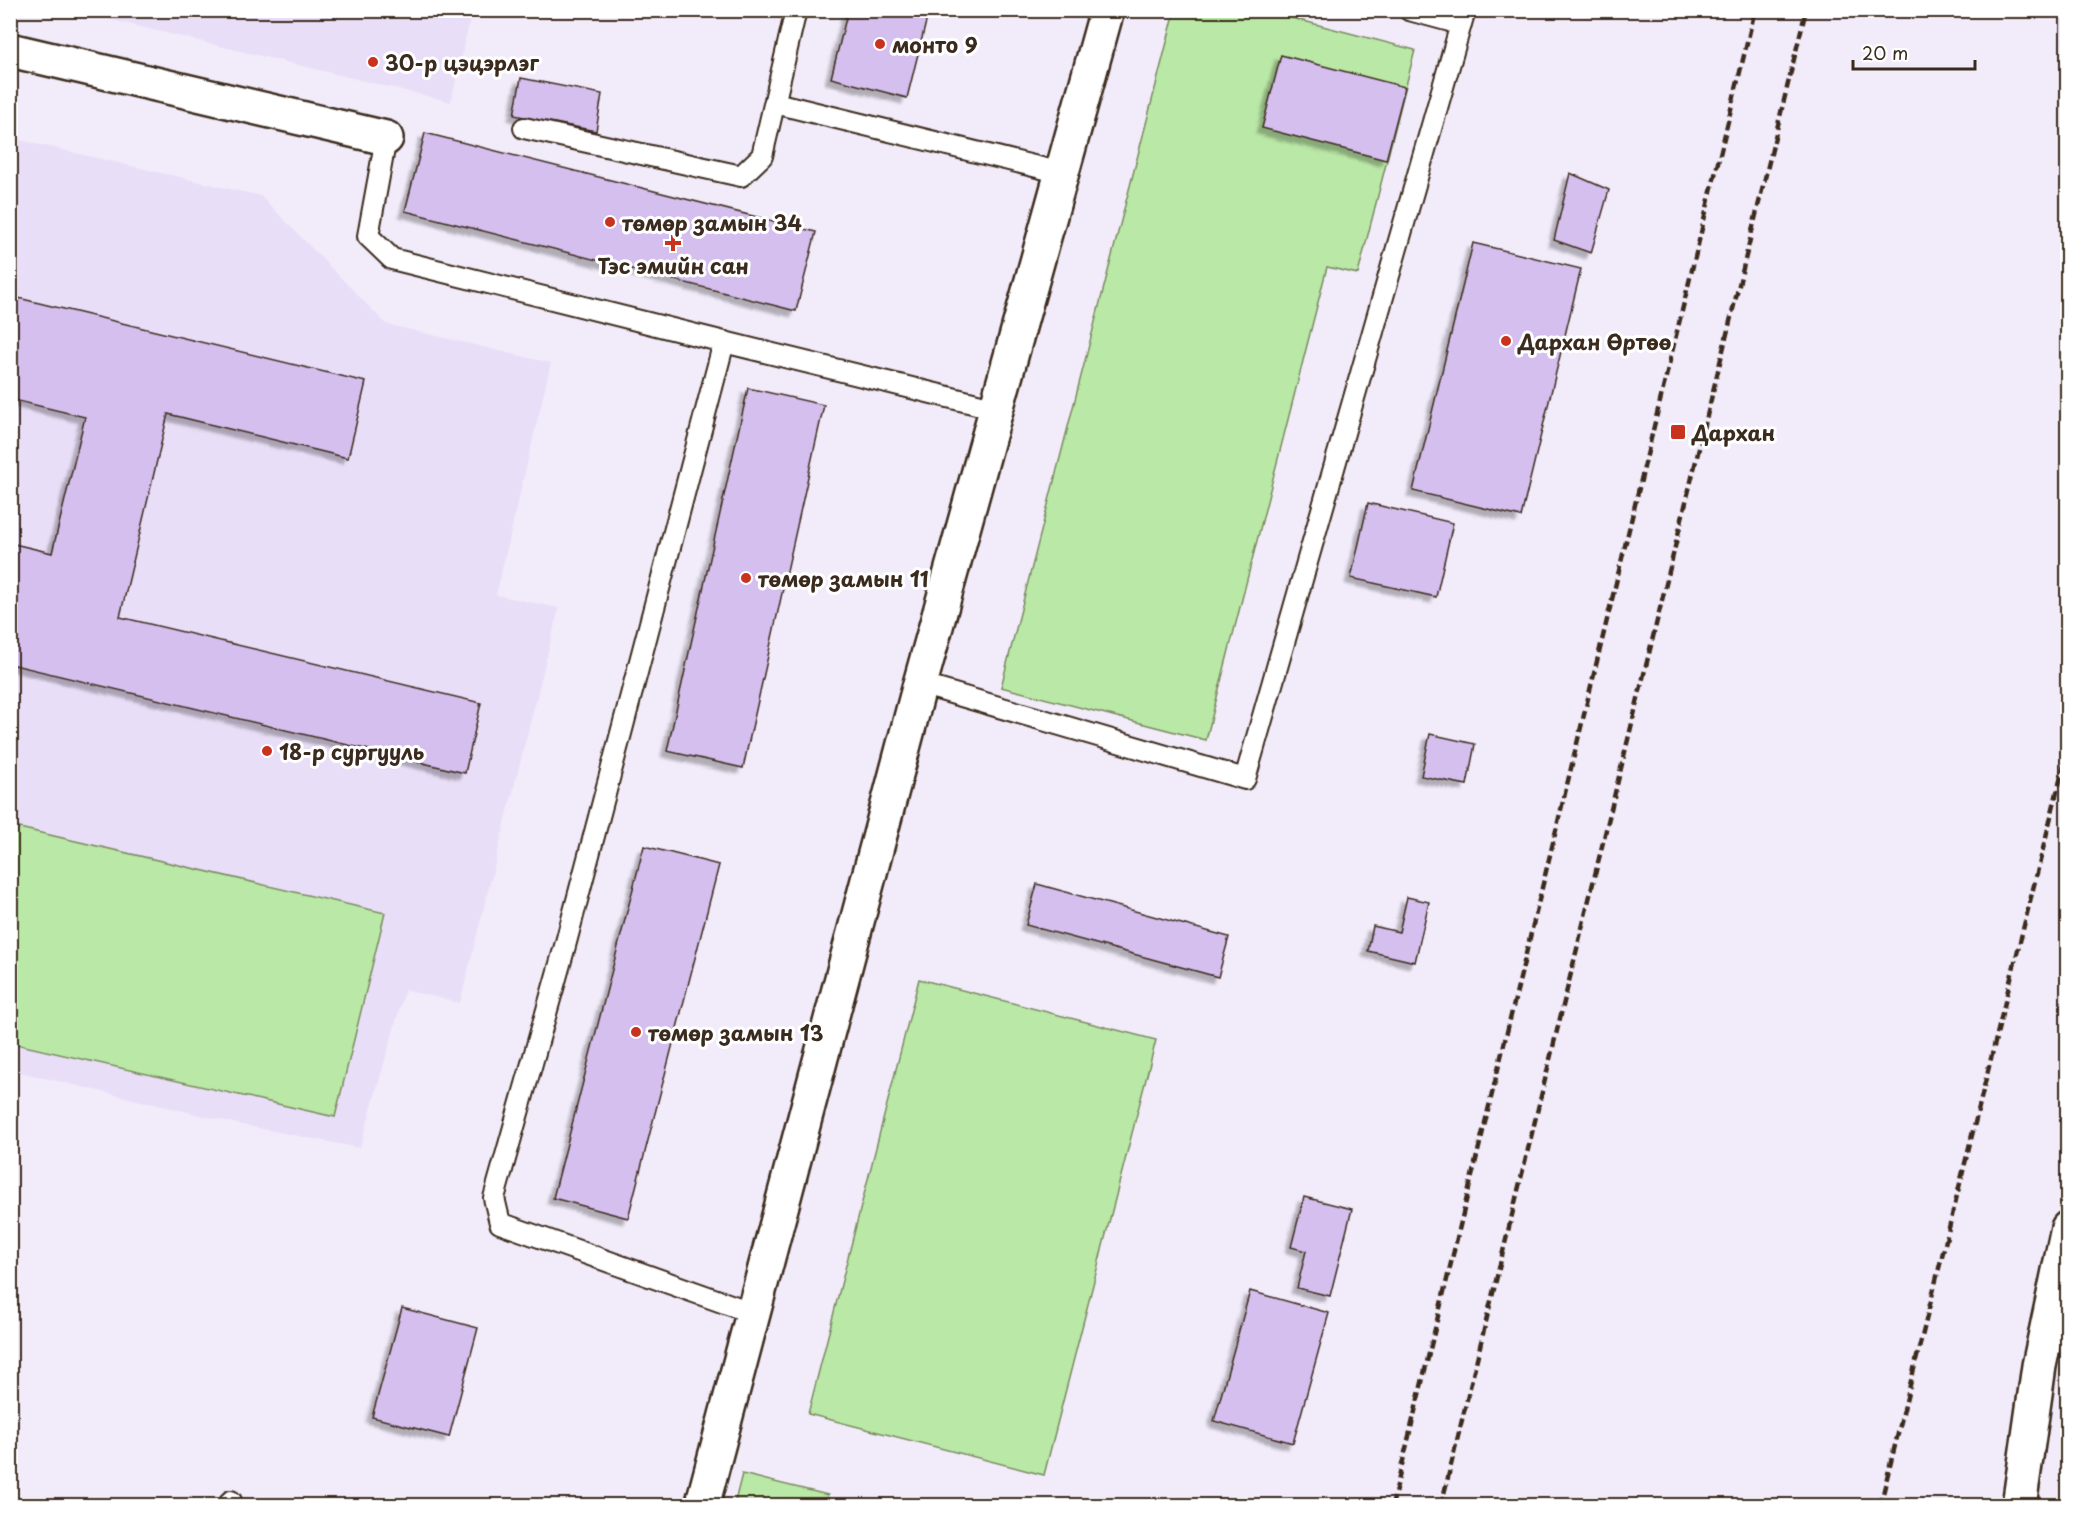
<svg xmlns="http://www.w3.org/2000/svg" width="2078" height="1516" font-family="'Playpen Sans',sans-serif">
<defs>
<filter id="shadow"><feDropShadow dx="-5.5" dy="5.5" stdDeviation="1.5" flood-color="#0004"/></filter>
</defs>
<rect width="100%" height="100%" fill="#f2ecfa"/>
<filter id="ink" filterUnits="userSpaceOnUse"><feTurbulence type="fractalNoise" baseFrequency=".0167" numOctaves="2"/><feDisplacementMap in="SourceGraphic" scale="12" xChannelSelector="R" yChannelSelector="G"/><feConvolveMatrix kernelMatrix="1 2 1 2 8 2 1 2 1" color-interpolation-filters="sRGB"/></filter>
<g filter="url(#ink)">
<g fill="#e9def7">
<path d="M 74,11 L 472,11 L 451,102 Z"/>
<path d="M 11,138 L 261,196 L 386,324 L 551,363 L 496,595 L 559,608 L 460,1003 L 405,990 L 360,1148 L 242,1125 L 11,1070 Z"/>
</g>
<g fill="#bae8a6" stroke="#7a8962" stroke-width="1.5">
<path d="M 1175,11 L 1265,11 L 1415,50 L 1358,274 L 1327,267 L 1206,740 L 1001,687 Z"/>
<path d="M 11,826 L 385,913 L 335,1117 L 11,1043 Z"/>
<path d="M 919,979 L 1156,1040 L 1044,1475 L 808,1414 Z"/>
<path d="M 742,1474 L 828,1495 L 825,1505 L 734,1505 Z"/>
</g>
<g fill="#d5bfef" stroke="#3b2a1e" stroke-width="1.5" filter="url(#shadow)">
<path d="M 848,10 L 929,10 L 907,98 L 831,78 Z"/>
<path d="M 1281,55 L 1405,87 L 1386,160 L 1262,128 Z"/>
<path d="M 521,78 L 602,94 L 596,131 L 514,115 Z"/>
<path d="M 425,133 L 816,232 L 796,311 L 405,211 Z"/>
<path d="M 1570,173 L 1609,190 L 1591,253 L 1554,240 Z"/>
<path d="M 1473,243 L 1581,269 L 1521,517 L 1413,491 Z"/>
<path d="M 10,296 L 366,382 L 348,458 L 168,414 L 120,617 L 481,703 L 465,773 L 10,664 L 10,543 L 52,553 L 85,417 L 10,399 Z"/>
<path d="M 748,388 L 824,405 L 743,768 L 667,751 Z"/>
<path d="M 1368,503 L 1453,523 L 1436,597 L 1351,578 Z"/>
<path d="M 1430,734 L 1475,744 L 1467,785 L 1421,776 Z"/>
<path d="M 644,846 L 719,865 L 628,1218 L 553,1198 Z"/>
<path d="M 1037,884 L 1229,937 L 1218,977 L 1026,925 Z"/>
<path d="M 1407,897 L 1429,902 L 1415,962 L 1368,951 L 1373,926 L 1399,932 Z"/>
<path d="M 1304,1197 L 1352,1209 L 1330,1296 L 1297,1288 L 1306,1251 L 1291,1247 Z"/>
<path d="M 1250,1291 L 1329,1313 L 1293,1443 L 1214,1421 Z"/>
<path d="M 402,1308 L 478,1328 L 449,1437 L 372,1417 Z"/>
</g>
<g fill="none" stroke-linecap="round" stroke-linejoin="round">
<defs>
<g id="service">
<path d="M 1409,10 L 1461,24"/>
<path d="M 775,103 L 1062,173"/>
<path d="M 524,128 L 741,176 L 762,156 L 796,10"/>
<path d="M 386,138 L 368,236 L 392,259 L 724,342 L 565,946 L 494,1198 L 500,1223 L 753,1313"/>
<path d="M 724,342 L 997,409"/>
<path d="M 920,684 L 1245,779 L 1465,10"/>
<path d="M 230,1506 L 231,1501"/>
</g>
<g id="minor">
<path d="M 10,50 L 386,138"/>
<path d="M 702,1506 L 920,684 L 1107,10"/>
<path d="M 2019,1506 L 2039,1366 L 2068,1228"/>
</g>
</defs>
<use href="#service" stroke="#3b2a1e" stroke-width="24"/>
<use href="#minor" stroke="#3b2a1e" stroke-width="38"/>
<use href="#service" stroke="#fff" stroke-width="20"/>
<use href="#minor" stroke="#fff" stroke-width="33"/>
<g stroke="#3b2a1e" stroke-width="4.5" stroke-dasharray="9 4.5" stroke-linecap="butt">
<path d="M 1392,1506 L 1755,10"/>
<path d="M 1441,1506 L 1806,10"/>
<path d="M 1880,1506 L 2068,748"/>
</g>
</g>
</g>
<g fill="#c8321e" stroke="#fff" stroke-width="2">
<circle cx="880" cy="44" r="6"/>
<circle cx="373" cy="62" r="6"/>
<circle cx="610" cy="222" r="6"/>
<path d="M670 234h6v6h6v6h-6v6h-6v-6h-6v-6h6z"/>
<circle cx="1506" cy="341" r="6"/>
<rect x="1670" y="424" width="16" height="16" rx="3"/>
<circle cx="746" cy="578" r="6"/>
<circle cx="267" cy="751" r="6"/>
<circle cx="636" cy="1032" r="6"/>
</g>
<g text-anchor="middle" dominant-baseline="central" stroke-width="6" stroke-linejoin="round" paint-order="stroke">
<g font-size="21" font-weight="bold" fill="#3b2a1e" stroke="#fff" text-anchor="start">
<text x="892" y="44">монто 9</text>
<text x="385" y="62">30-р цэцэрлэг</text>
<text x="622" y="222">төмөр замын 34</text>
<text x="673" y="265" text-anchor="middle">Тэс эмийн сан</text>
<text x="1518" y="341">Дархан Өртөө</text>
<text x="1692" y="432">Дархан</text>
<text x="758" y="578">төмөр замын 11</text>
<text x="279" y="751">18-р сургууль</text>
<text x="648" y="1032">төмөр замын 13</text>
</g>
</g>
<rect width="2078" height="1516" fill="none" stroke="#fff" stroke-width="36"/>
<rect x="18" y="18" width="2042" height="1480" fill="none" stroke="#3b2a1e" stroke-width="2" filter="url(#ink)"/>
<path d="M1853 60v9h122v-9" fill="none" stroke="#3b2a1e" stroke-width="3"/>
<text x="1862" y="60" font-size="18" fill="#3b2a1e" stroke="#ffffff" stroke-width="4.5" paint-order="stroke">20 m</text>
</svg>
